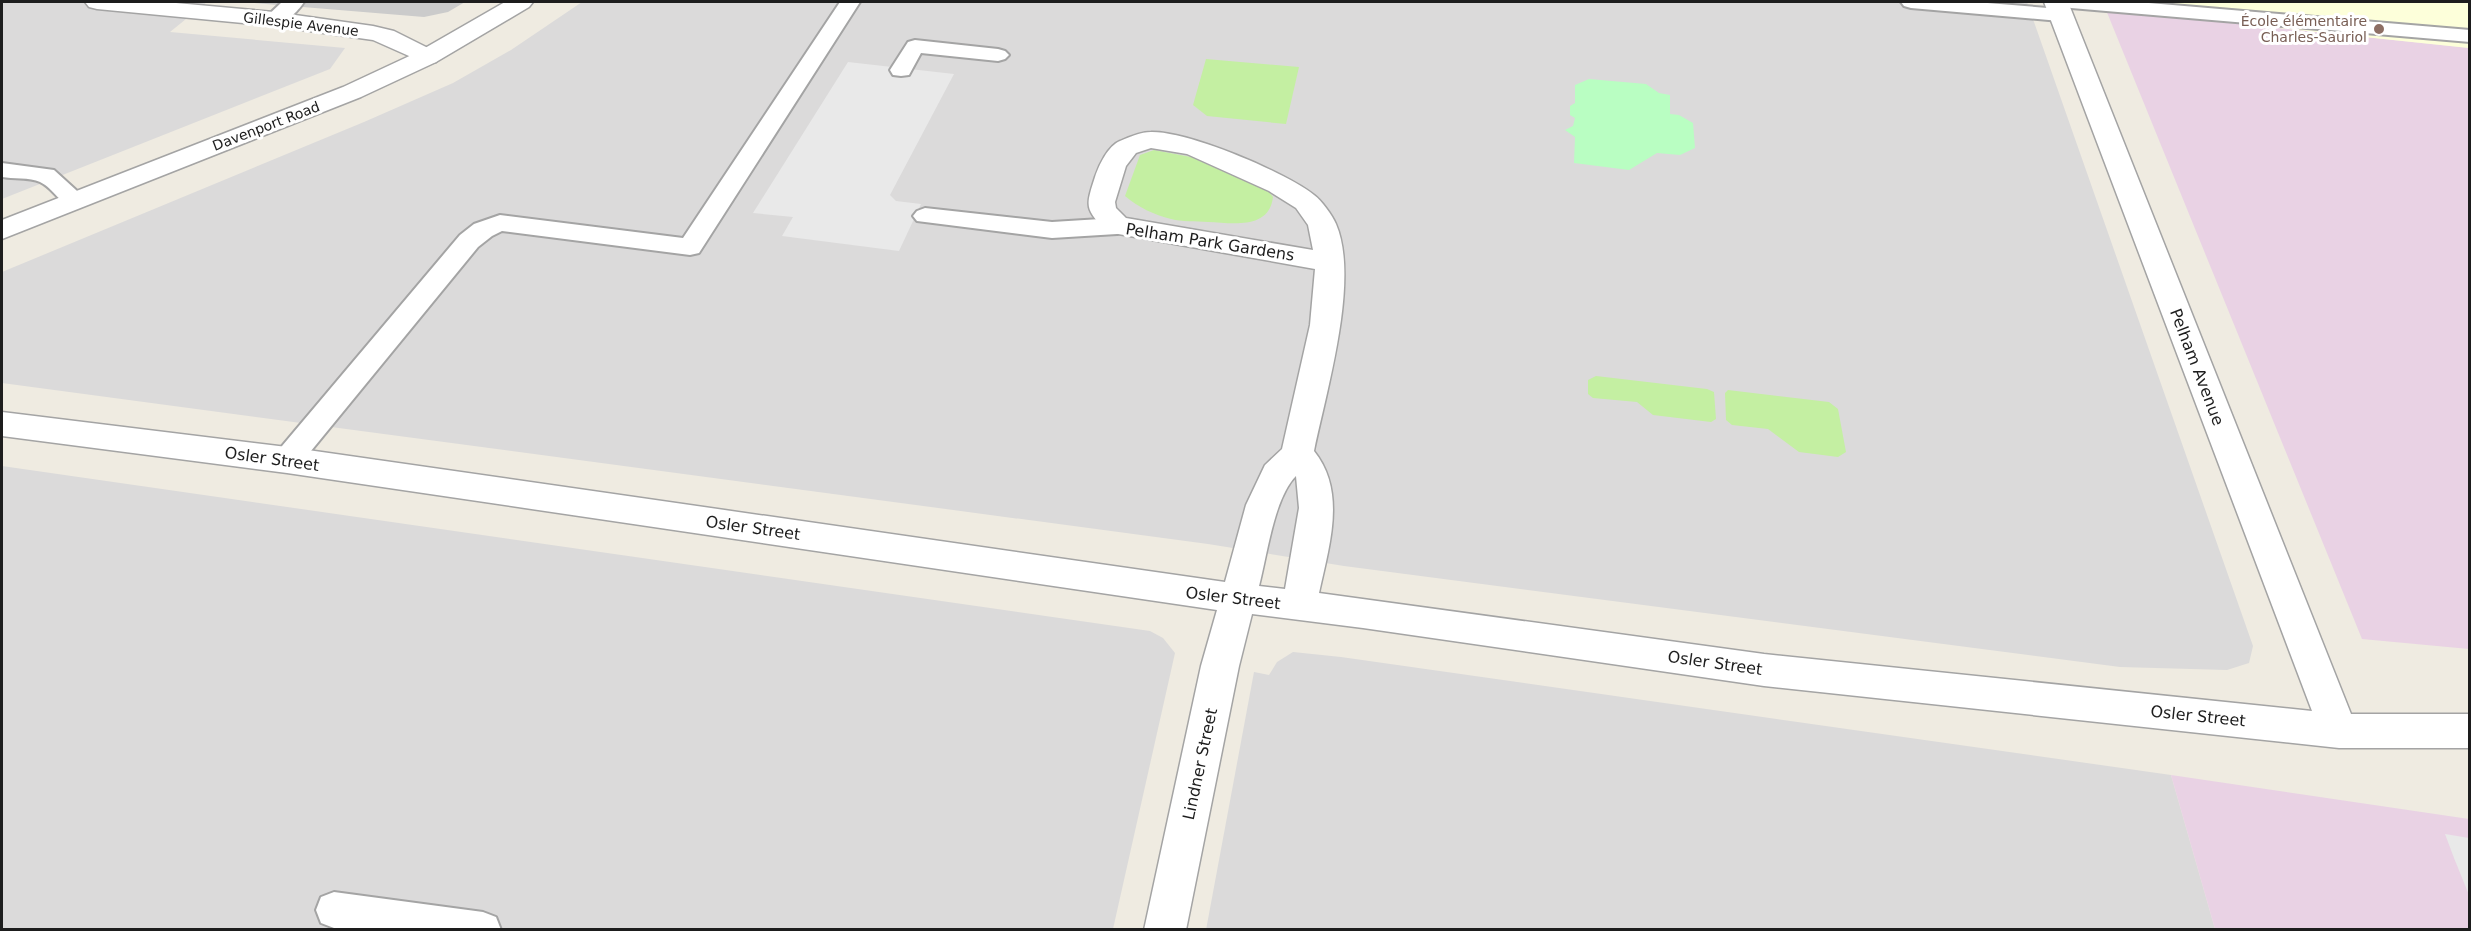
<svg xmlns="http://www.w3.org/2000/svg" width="2471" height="931" font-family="'DejaVu Sans',sans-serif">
<rect width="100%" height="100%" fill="#efebe1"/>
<g fill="#dbdada">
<path d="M 2,2 L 207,2 L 170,32 L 345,48 L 330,69 L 2,199 Z"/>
<path d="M 582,2 L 2027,2 L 2253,646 L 2249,663 L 2227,670 L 2120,667 L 1344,566 L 1208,544 L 2,383 L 2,272 L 364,122 L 453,83 L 511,50 Z"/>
<path d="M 2,466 L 1150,631 L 1163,638 L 1175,653 L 1113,929 L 2,930 Z"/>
<path d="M 1293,652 L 1341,657 L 2171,775 L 2215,929 L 1206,930 L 1254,672 L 1269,675 L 1277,662 Z"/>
</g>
<g fill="#e9d2e4">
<path d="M 2106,10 L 2469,48 L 2469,649 L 2362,639 Z"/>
<path d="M 2171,775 L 2469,819 L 2469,929 L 2215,929 Z"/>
</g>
<path fill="#fdffda" d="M 2103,2 L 2469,2 L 2469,48 L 2107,10 Z"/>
<path fill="#cbcbcb" d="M 243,2 L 465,2 L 448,12 L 424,17 Z"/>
<g fill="#c4efa2">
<path d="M 1206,59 L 1299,67 L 1286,124 L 1207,116 L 1193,105 Z"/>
<path d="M 1154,150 L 1191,157 L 1269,192 L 1273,197 C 1269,230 1233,223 1208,222 C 1196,221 1182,222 1171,219 C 1154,215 1138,207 1125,196 L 1140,155 Z"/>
<path d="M 1596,376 L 1707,389 L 1714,392 L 1716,419 L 1711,422 L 1653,415 L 1637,402 L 1593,398 L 1588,394 L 1588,380 Z"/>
<path d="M 1728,390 L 1829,402 L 1838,409 L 1846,452 L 1838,457 L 1799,452 L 1768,429 L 1732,425 L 1726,420 L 1725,393 Z"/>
</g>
<path fill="#b9fec2" d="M 1589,79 L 1646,84 L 1659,93 L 1670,95 L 1670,114 L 1679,115 L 1693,123 L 1695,148 L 1680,155 L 1657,153 L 1629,170 L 1574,163 L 1575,137 L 1565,130 L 1573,126 L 1575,118 L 1570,115 L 1570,106 L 1575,103 L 1575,85 Z"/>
<g fill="#e9e9e9">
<path d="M 848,62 L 954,74 L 890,195 L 896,201 L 921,204 L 899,251 L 782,236 L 793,217 L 753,213 Z"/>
<path d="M 2445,834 L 2469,838 L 2469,895 L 2454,858 Z"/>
</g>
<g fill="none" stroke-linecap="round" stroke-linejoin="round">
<defs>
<g id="service">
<path d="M 282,2 L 304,2 C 296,14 282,27 267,23 L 264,19 Z"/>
<path d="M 840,2 L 860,2 L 699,253 L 690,255 L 502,231 L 492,236 L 478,247 L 297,468 L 287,471 L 277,468 L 273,460 L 277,452 L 460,235 L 474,224 L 500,215 L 683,238 Z"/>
<path d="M 1901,2 L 1975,2 L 2060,9 L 2067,11 L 2070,15 L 2067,19 L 2060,21 L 1911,8 L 1904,6 Z"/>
<path d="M 2061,2 L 2137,2 L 2470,30 L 2470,42 L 2071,8 L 2064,6 Z"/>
<path d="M 915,40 L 998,49 L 1005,51 L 1009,55 L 1005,59 L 998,61 L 921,53 L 909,75 L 901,76 L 893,75 L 890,70 L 908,42 Z"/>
<path d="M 2,163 L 54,170 L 87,200 L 83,205 C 61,211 57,190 40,182 C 30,177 12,179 2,177 Z"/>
<path d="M 925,208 L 1052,222 L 1117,218 L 1126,220 L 1129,226 L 1126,232 L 1117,234 L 1052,238 L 917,221 L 913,216 L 917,211 Z"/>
<path d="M 334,892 L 483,912 L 496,917 L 501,930 L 334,928 L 321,923 L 316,910 L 321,897 Z"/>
</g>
<g id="minor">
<path d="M 85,2 L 165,2 L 274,12 L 373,26 L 394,31 L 436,52 L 439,57 L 436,62 L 427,64 L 373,40 L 274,26 L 97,9 L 89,7 Z"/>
<path d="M 2044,2 L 2068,2 L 2351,714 L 2470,714 L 2470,748 L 2339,748 L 1764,686 L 1363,628 L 1252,614 L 1239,666 L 1186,930 L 1144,930 L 1201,666 L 1217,610 L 287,473 L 2,436 L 2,412 L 287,447 L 1225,582 L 1246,505 L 1265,465 L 1282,449 L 1310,325 L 1315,269 L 1107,232 C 1085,208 1085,208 1095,177 C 1099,165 1108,146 1120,141 C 1129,137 1141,132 1151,132 C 1188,131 1285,172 1314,195 C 1322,201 1332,215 1336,224 C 1360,280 1326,392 1314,451 C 1347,492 1329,546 1319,593 L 1764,654 L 2312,711 ZM 1151,148 L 1187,154 L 1269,191 L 1296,208 L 1308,225 L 1313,250 L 1126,218 L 1116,208 L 1115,202 L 1126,166 L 1136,153 ZM 1296,476 L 1299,508 L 1285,589 L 1259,586 C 1267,556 1274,498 1296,476 Z"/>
</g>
<path id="tertiary" d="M 505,2 L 533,2 L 529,7 L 436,62 L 361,97 L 2,239 L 2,220 L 343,87 L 418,52 Z"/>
</defs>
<use href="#service" stroke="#a4a4a4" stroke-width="4"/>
<use href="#minor" stroke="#a4a4a4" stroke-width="3"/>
<use href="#tertiary" stroke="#a4a4a4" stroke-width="3"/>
<use href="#service" fill="#fff" fill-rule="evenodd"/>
<use href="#minor" fill="#fff" fill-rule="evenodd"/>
<use href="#tertiary" fill="#fff" fill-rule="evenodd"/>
</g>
<circle fill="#8d6e63" stroke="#fff" stroke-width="2" cx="2379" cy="29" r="6"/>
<g text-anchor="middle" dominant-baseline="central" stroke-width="6" stroke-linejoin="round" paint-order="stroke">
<g font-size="14" fill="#785e54" stroke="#fff" text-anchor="end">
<text x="2367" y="21">École élémentaire<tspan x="2367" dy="16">Charles-Sauriol</tspan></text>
</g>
<g font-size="14" fill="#1d1d1d" stroke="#fff">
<text transform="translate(301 24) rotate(7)">Gillespie Avenue</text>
<text transform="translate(266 126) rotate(-21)">Davenport Road</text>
</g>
<g font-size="16" fill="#1d1d1d" stroke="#fff">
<text transform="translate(1210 242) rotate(9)">Pelham Park Gardens</text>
<text transform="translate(2197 367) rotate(69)">Pelham Avenue</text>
<text transform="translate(272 459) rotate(8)">Osler Street</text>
<text transform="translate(753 528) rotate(8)">Osler Street</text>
<text transform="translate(1233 598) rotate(7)">Osler Street</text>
<text transform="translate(1715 663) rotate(8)">Osler Street</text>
<text transform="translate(2198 716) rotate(6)">Osler Street</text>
<text transform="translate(1200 764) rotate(-78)">Lindner Street</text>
</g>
</g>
<rect width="2471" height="931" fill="none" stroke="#1d1d1d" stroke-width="6"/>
</svg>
